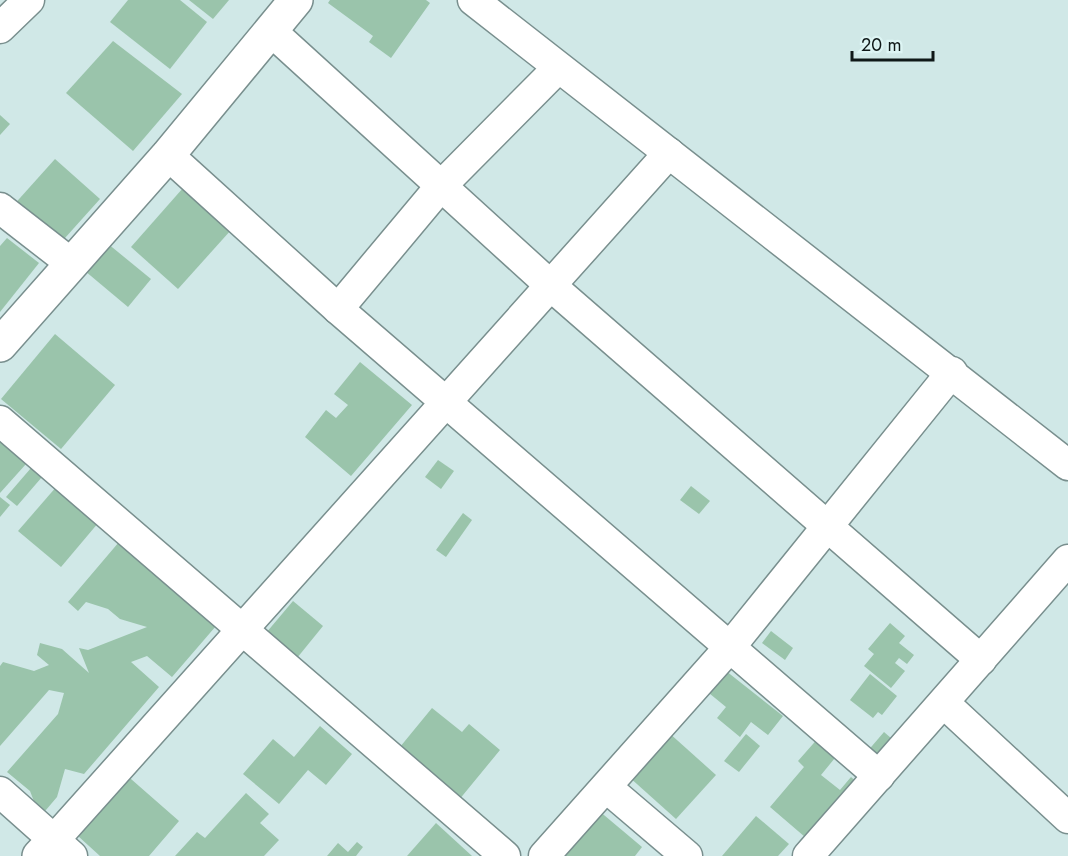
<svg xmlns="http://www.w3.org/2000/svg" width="1068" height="856" font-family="Jost,sans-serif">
<rect width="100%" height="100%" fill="#d0e8e7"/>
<g fill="#9ac4ab">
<path d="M 128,0 L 180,0 L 207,22 L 170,69 L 110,22 Z"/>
<path d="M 189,0 L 229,0 L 213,19 Z"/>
<path d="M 330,0 L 426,0 L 430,3 L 391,58 L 369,42 L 373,36 L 328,3 Z"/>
<path d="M 113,41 L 182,94 L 133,151 L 66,93 Z"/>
<path d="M 0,115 L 10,124 L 0,135 Z"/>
<path d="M 55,159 L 100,199 L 56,248 L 11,208 Z"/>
<path d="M 183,188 L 231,230 L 178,289 L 131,247 Z"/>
<path d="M 7,238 L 39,263 L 0,312 L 0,246 Z"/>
<path d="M 107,243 L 151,279 L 128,307 L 85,271 Z"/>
<path d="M 55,334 L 115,385 L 61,449 L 1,399 Z"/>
<path d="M 360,362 L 412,405 L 351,476 L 305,437 L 326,410 L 336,418 L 348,405 L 334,394 Z"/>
<path d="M 0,440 L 26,464 L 0,493 Z"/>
<path d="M 438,460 L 454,471 L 441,489 L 425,477 Z"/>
<path d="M 31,468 L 42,477 L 17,506 L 6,497 Z"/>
<path d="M 57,486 L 99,522 L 61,567 L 18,531 Z"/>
<path d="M 691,486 L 710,501 L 699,514 L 680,500 Z"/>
<path d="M 0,497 L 10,505 L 0,517 Z"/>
<path d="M 463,513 L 472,520 L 446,557 L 436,550 Z"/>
<path d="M 119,542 L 216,626 L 172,677 L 147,656 L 131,662 L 159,687 L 84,774 L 65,769 L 57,797 L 40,817 L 30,791 L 7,772 L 58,714 L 64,693 L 49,690 L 0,746 L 0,666 L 3,662 L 34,671 L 49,665 L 37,655 L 40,643 L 62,649 L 89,673 L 79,648 L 88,650 L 147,627 L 120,619 L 108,609 L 86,602 L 78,611 L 68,602 Z"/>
<path d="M 293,601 L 323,626 L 297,658 L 266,633 Z"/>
<path d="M 890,623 L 905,636 L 899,643 L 914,655 L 907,664 L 899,658 L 895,663 L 905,671 L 891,688 L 864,666 L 874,654 L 868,649 Z"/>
<path d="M 771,631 L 793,648 L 785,660 L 762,643 Z"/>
<path d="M 721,667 L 783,716 L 768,735 L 751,722 L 740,737 L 717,718 L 726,707 L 704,689 Z"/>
<path d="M 870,674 L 897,696 L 882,715 L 878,712 L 873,718 L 850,700 Z"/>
<path d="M 432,708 L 462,732 L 469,724 L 500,750 L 454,806 L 428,785 L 435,776 L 400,747 Z"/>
<path d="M 320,726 L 352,754 L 326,785 L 308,770 L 279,804 L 243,774 L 273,739 L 294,757 Z"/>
<path d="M 668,732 L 716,775 L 676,819 L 628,776 Z"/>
<path d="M 884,732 L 899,745 L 882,765 L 866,753 Z"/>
<path d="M 746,734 L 760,746 L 739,772 L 724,761 Z"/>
<path d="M 820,736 L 839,753 L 821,775 L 840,790 L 851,777 L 861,786 L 812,843 L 770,807 L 804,767 L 798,761 Z"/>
<path d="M 123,772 L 179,821 L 149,856 L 100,856 L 78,836 L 110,800 L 103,794 Z"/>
<path d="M 246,793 L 269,814 L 260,823 L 279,840 L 264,856 L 175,856 L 197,832 L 205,838 Z"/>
<path d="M 598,810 L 642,847 L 635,856 L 563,856 Z"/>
<path d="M 756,816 L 789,844 L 778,856 L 722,856 Z"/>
<path d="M 436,823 L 472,856 L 407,856 Z"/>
<path d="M 357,842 L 363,847 L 356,856 L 327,856 L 338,843 L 348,852 Z"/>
</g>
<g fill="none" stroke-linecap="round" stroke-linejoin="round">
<defs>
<g id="minor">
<path d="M 473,0 L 1068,465"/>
<path d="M 0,28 L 29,0"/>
<path d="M 271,31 L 550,285 L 981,660"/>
<path d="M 168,155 L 338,309 L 879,776"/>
<path d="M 0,208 L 72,264"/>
<path d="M 338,309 L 440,187 L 558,68"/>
<path d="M 0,421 L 505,856"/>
<path d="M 944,703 L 1068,818"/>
<path d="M 606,787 L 687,856"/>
<path d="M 0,792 L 72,856"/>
<path d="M 54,840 L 669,153"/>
<path d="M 544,856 L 730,647 L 952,372"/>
<path d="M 808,856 L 1068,560"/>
</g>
<g id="tertiary">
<path d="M 0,345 L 168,155 L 296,0"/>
<path d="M 39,856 L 54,840"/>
</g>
</defs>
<use href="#minor" stroke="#798f8e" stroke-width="33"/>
<use href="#tertiary" stroke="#798f8e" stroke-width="36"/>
<use href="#minor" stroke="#fff" stroke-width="30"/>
<use href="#tertiary" stroke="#fff" stroke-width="33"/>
</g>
<path d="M852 51v9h81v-9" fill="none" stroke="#0f1818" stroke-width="3"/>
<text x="861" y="51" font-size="18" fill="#0f1818" stroke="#ddf5f4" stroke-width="4.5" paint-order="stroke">20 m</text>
</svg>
